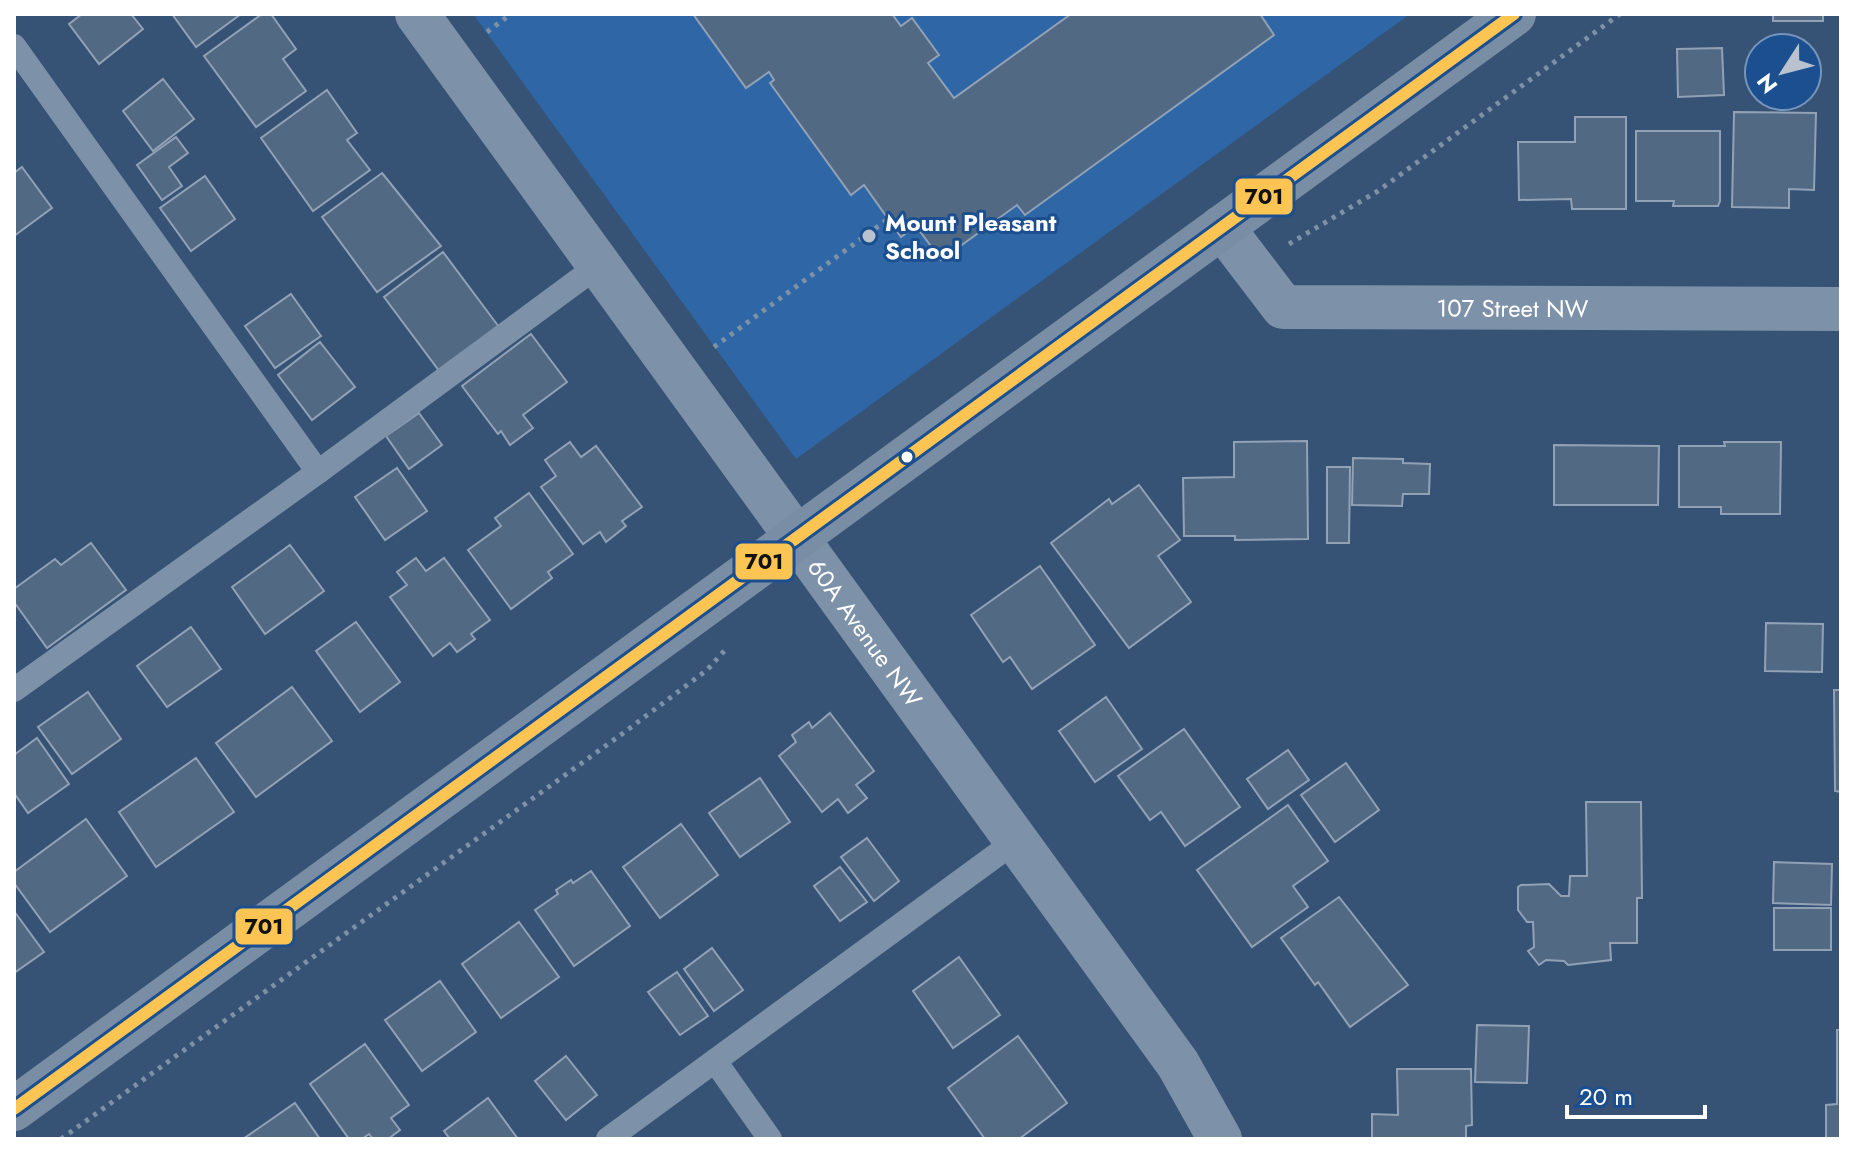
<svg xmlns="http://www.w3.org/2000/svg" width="1855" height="1153" font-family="Jost,sans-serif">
<rect width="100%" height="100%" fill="#365274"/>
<path fill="#2f66a5" d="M 473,14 L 1410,14 L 796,459 Z"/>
<g fill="#526984" stroke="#92a2b6" stroke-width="2">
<path d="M 82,14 L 131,14 L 143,29 L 99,64 L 69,24 Z"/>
<path d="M 172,14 L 241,14 L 196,47 Z"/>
<path d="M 262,14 L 271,14 L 296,49 L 283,59 L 306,91 L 256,127 L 204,56 Z"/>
<path d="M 693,14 L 892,14 L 901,26 L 912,18 L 939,55 L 928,63 L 954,98 L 1071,14 L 1260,14 L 1274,35 L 1025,215 L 1017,205 L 941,260 L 916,226 L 901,237 L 864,185 L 851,195 L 770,83 L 774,80 L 769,72 L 746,88 Z"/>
<rect x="1773" y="14" width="50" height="7"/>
<path d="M 1722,48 L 1724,95 L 1678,97 L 1677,49 Z"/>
<path d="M 163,79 L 194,119 L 153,151 L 123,111 Z"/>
<path d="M 327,90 L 357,133 L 347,140 L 370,170 L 313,211 L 261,138 Z"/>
<path d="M 1734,112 L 1816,113 L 1814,190 L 1789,189 L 1789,208 L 1732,207 Z"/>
<path d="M 1575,117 L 1626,117 L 1626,209 L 1572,209 L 1571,199 L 1519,200 L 1518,142 L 1575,142 Z"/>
<path d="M 1636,131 L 1720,131 L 1720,201 L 1718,206 L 1673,206 L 1674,201 L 1636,201 Z"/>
<path d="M 176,137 L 188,153 L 169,167 L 182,186 L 162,200 L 137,165 Z"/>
<path d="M 22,167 L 52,208 L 14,236 L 14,173 Z"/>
<path d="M 382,173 L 441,246 L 377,292 L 322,217 Z"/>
<path d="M 205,176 L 235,219 L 191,251 L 160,208 Z"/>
<path d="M 443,252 L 499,327 L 440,372 L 384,297 Z"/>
<path d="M 291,294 L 321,336 L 275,368 L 245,326 Z"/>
<path d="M 531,334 L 567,382 L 523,415 L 533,428 L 510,445 L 501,431 L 498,434 L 462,386 Z"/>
<path d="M 320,342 L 355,387 L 312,420 L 278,375 Z"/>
<path d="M 419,413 L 442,445 L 409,469 L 386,436 Z"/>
<path d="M 1307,441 L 1308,539 L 1235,540 L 1235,536 L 1184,536 L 1183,478 L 1234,477 L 1234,442 Z"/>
<path d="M 570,442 L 581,457 L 596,446 L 642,507 L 622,521 L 626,526 L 606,542 L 600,532 L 583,544 L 541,487 L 556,476 L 545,460 Z"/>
<path d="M 1724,442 L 1781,442 L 1780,514 L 1721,514 L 1721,507 L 1679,507 L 1679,446 L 1725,446 Z"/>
<path d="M 1554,445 L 1659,446 L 1658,505 L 1554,505 Z"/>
<path d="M 1353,458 L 1403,459 L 1403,463 L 1430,464 L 1429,494 L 1403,494 L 1402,506 L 1352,505 Z"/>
<path d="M 1327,467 L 1350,467 L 1349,543 L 1327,543 Z"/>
<path d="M 397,468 L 427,511 L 385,540 L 355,497 Z"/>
<path d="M 1139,485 L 1180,540 L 1158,556 L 1191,602 L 1129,648 L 1051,543 L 1109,499 L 1112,504 Z"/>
<path d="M 529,493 L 573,554 L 548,572 L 552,578 L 511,609 L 468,550 L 501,526 L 495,518 Z"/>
<path d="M 91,543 L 126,590 L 47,648 L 14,602 L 14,589 L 55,559 L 61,565 Z"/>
<path d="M 290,545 L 324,591 L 265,634 L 232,587 Z"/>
<path d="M 416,558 L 426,571 L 444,558 L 490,620 L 471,634 L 475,639 L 457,652 L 450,643 L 433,656 L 390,597 L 407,585 L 397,572 Z"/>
<path d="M 1040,566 L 1095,645 L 1032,689 L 1010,657 L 1003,662 L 971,615 Z"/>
<path d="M 356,622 L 400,682 L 360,712 L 316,651 Z"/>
<path d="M 1766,623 L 1823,624 L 1822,672 L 1765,671 Z"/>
<path d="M 191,627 L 221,669 L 167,707 L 137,666 Z"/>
<path d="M 292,687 L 332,741 L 256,797 L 216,743 Z"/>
<path d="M 1834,690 L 1841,690 L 1841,792 L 1835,791 Z"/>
<path d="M 88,692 L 121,739 L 72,774 L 38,727 Z"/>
<path d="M 1106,697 L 1142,749 L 1095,782 L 1059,731 Z"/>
<path d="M 830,713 L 874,771 L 856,785 L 867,798 L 848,813 L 838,799 L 822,812 L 779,756 L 796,742 L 792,735 L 809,722 L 812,728 Z"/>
<path d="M 1184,729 L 1240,807 L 1185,846 L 1161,812 L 1150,820 L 1118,776 Z"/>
<path d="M 37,738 L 69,784 L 28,813 L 14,793 L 14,755 Z"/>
<path d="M 1288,750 L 1309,780 L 1268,809 L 1247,779 Z"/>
<path d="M 196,758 L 234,812 L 156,867 L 119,812 Z"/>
<path d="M 1346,763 L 1379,810 L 1335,842 L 1301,795 Z"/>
<path d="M 760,778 L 790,822 L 740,857 L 709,813 Z"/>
<path d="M 1586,802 L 1641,802 L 1642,898 L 1637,898 L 1637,943 L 1610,943 L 1611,960 L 1568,965 L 1564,961 L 1546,960 L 1539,965 L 1528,951 L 1534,947 L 1533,922 L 1527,922 L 1518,910 L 1518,887 L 1521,885 L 1549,884 L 1561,896 L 1569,896 L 1570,876 L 1587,876 Z"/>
<path d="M 1288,805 L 1328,861 L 1293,886 L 1308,907 L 1252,947 L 1197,870 Z"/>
<path d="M 86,819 L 127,876 L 50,932 L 14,883 L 14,872 Z"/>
<path d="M 681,824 L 718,875 L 660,918 L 623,867 Z"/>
<path d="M 867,838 L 899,881 L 874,901 L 841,857 Z"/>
<path d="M 1774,862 L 1832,864 L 1831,905 L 1773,903 Z"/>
<path d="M 840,867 L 867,902 L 840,921 L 814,886 Z"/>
<path d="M 591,871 L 630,926 L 574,966 L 535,910 L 558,894 L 556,890 L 571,880 L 573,883 Z"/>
<path d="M 1339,897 L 1408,985 L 1350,1027 L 1318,982 L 1315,985 L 1281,938 Z"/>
<rect x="1774" y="908" width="57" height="42"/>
<path d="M 14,911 L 44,952 L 14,973 Z"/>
<path d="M 519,922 L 559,977 L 501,1018 L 462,964 Z"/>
<path d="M 712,948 L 743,990 L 714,1011 L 684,969 Z"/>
<path d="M 959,957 L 1000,1015 L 953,1048 L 913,991 Z"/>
<path d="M 677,972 L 708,1016 L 680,1035 L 648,992 Z"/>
<path d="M 440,981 L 476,1032 L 422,1071 L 385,1020 Z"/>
<path d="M 1477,1025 L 1529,1026 L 1527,1083 L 1475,1082 Z"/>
<path d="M 1837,1030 L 1841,1030 L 1841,1139 L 1826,1139 L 1826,1105 L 1837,1104 Z"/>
<path d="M 1018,1036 L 1067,1103 L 1019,1139 L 985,1139 L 948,1088 Z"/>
<path d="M 365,1044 L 409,1105 L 391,1118 L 400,1130 L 388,1139 L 373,1139 L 369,1134 L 362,1139 L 349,1139 L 310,1084 Z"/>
<path d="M 566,1056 L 597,1095 L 566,1120 L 535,1081 Z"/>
<path d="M 1397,1069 L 1471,1069 L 1472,1125 L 1466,1126 L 1466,1139 L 1372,1139 L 1372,1114 L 1398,1115 Z"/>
<path d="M 488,1098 L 518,1139 L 450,1139 L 444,1131 Z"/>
<path d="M 295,1103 L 320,1139 L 243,1139 Z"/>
</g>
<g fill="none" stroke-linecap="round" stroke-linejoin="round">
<g stroke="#7d92a8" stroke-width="5" stroke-dasharray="4 6" stroke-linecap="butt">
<path d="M 487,32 L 511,14"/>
<path d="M 1289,244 L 1378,191 L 1620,14"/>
<path d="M 714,347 L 888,219"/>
<path d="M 61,1139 L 622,734 L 707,670 L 726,649"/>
</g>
<g stroke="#7d92a8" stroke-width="24">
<path d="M 14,46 L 318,472"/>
<path d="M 14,690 L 318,472 L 599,265"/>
<path d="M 715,1061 L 770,1139"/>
<path d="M 608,1139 L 1017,840"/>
</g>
<g stroke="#7d92a8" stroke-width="44">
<path id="s1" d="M 417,14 L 1178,1064 L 1220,1139"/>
<path id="s2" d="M 1222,227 L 1283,307 L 1841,309"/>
</g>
<path stroke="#798da4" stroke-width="44" d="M 14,1109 L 1514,14"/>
<defs>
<path id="bus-1" d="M 14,1109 L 1514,14"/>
</defs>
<use href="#bus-1" stroke="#1b4f8f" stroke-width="18"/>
<use href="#bus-1" stroke="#fcc553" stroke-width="12"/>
</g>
<circle fill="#b9c2ce" stroke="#1b4f8f" stroke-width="3" cx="869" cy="236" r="8"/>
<circle fill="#fff" stroke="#1b4f8f" stroke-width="3" cx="907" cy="457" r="7"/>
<g text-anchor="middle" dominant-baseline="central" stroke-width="6" stroke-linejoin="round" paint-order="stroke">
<g font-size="24" font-weight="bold" fill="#fff" stroke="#1b4f8f" text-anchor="start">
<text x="885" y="222">Mount Pleasant<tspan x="885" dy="28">School</tspan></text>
</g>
<g font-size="24" fill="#fff" stroke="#1b4f8f">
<text stroke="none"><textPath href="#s2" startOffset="330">107 Street NW</textPath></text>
<text stroke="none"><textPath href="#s1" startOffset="764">60A Avenue NW</textPath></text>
</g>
</g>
<g stroke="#1b4f8f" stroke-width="3">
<rect x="1234" y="177" width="60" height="39" rx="8" fill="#fcc553"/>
<rect x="734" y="542" width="60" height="39" rx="8" fill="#fcc553"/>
<rect x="234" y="907" width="60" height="39" rx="8" fill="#fcc553"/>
</g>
<g font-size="22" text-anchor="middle" font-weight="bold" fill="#111">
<text x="1264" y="204">701</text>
<text x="764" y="569">701</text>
<text x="264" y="934">701</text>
</g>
<rect width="1855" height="1153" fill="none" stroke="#ffffff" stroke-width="32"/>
<g transform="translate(1783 72) rotate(234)"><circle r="38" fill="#1b4f8f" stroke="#7695bc" stroke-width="2"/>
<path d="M0-6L14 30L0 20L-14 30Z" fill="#b9c2ce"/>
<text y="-12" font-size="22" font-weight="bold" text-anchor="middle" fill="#ffffff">N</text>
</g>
<path d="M1567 1105v12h138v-12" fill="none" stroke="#ffffff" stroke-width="4"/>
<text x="1579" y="1105" font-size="24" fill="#ffffff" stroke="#1b4f8f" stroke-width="6" paint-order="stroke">20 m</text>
</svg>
